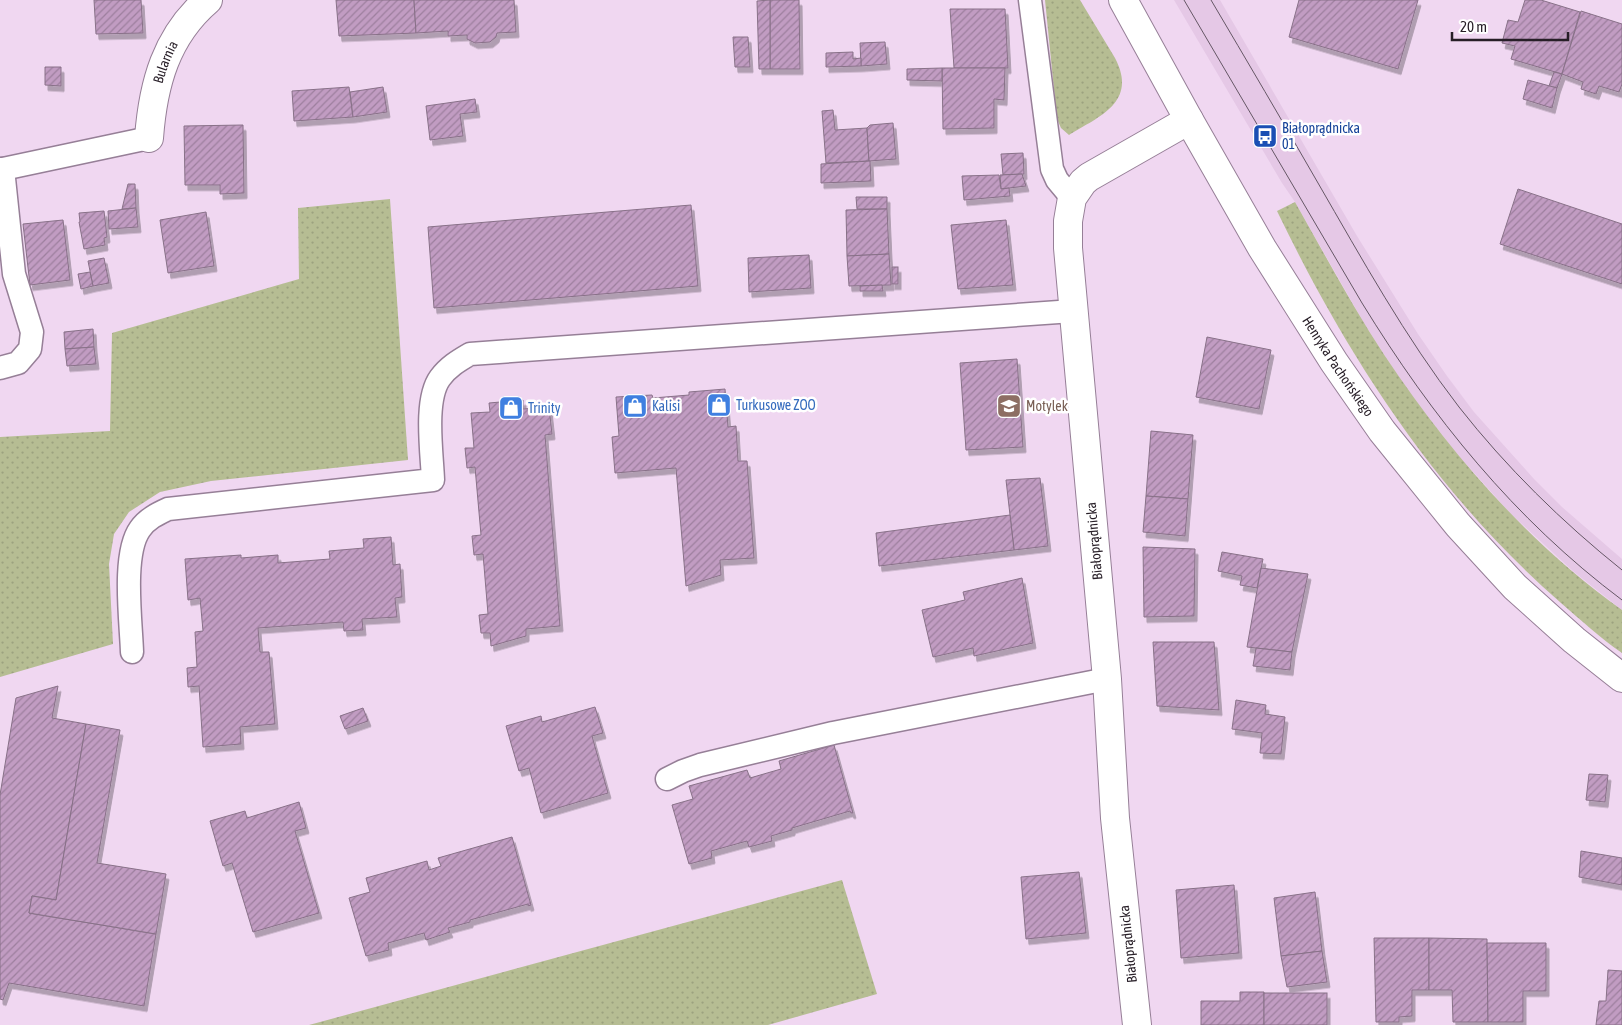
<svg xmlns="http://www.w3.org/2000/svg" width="1622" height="1025" font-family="'Asap Condensed',sans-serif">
<defs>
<pattern id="grass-dots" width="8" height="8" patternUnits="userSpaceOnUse" patternTransform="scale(1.25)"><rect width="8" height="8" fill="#b6bd93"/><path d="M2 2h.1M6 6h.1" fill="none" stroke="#9ca27f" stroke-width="1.8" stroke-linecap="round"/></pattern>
<pattern id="building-hatch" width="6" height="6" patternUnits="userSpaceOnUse" patternTransform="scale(1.25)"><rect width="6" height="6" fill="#c19cc2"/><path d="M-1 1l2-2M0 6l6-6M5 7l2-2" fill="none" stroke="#9d7f9e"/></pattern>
<filter id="shadow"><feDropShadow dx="3" dy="5.5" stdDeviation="0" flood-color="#0004"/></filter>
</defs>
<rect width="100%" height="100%" fill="#f0d7f1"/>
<path fill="#e5c8e6" d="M 1174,0 L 1220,0 L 1357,236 L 1418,334 L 1447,376 L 1474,412 L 1534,479 L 1562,507 L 1622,559 L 1622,610 L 1574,572 L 1511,514 L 1458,455 L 1429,418 L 1404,385 L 1365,325 L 1295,202 L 1282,183 Z"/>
<g fill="url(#grass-dots)">
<path d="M 1045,0 L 1080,0 L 1115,58 C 1138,102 1100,116 1069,135 L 1061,128 L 1057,119 Z"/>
<path d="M 390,199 L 408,460 L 211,481 L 160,492 L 129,512 L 114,534 L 109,564 L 113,644 L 0,677 L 0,437 L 110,431 L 112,333 L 299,279 L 298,208 Z"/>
<path d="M 1295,202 C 1324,253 1352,306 1385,356 C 1449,452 1527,542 1622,610 L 1622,653 C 1600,638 1581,620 1561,603 C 1436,494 1348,358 1277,211 Z"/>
<path d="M 842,880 L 877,994 L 768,1025 L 309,1025 Z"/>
</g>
<g fill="url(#building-hatch)" stroke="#887188" filter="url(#shadow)">
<path d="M 94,0 L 141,0 L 143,33 L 96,34 Z"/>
<path d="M 336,0 L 414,0 L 416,33 L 339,36 Z"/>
<path d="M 414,0 L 514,0 L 516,32 L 497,33 L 496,37 L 490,42 L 475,43 L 467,39 L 467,35 L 448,36 L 448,31 L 416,33 Z"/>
<path d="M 770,0 L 799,0 L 800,69 L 770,69 Z"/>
<path d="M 770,0 L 770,69 L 759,69 L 757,1 Z"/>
<path d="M 1299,0 L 1418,0 L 1398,69 L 1289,37 Z"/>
<path d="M 1525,0 L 1541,0 L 1580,12 L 1562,74 L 1511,59 L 1515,46 L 1502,43 L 1508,20 L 1518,22 Z"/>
<path d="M 950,9 L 1005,9 L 1008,68 L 954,68 Z"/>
<path d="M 1581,11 L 1622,24 L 1622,84 L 1619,92 L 1599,86 L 1596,94 L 1581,89 L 1583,82 L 1562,74 Z"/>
<path d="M 733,37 L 748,37 L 750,67 L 735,67 Z"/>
<path d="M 885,42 L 887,64 L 861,66 L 860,43 Z"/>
<path d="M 853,52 L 853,59 L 861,58 L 861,66 L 826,67 L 826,53 Z"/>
<path d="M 45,67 L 61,67 L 61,86 L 45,85 Z"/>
<path d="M 942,68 L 1005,68 L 1004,100 L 994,99 L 994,128 L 943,129 Z"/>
<path d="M 942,68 L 942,81 L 907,80 L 907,69 Z"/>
<path d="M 1554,72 L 1562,74 L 1557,88 L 1549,86 Z"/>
<path d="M 1528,80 L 1557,88 L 1552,108 L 1523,99 Z"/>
<path d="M 349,87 L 353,117 L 294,121 L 292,91 Z"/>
<path d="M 383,87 L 387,112 L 353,117 L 350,92 Z"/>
<path d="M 475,99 L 477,112 L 460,114 L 463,136 L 430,140 L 426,106 Z"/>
<path d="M 833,110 L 835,130 L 867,128 L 869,161 L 826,163 L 822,111 Z"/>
<path d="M 893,123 L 896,159 L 869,161 L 867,128 L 870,125 Z"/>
<path d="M 243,125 L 244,193 L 220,194 L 220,185 L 185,185 L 184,126 Z"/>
<path d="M 1023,153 L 1024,174 L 1003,175 L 1001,154 Z"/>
<path d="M 870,161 L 871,181 L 821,183 L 821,164 Z"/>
<path d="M 1022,174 L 1026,186 L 1001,189 L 1000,175 Z"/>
<path d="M 999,175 L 1001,189 L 1009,188 L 1010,196 L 964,200 L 962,176 Z"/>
<path d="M 128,184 L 135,184 L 136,208 L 122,209 Z"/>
<path d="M 1518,189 L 1622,224 L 1622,284 L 1500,244 Z"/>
<path d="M 856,197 L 887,197 L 887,209 L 857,209 Z"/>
<path d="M 691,205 L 698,286 L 434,308 L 428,227 Z"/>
<path d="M 136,208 L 138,227 L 109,229 L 108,211 Z"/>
<path d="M 887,209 L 889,254 L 847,256 L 846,210 Z"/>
<path d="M 104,211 L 107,237 L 104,238 L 105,245 L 84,249 L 79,222 L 80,222 L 79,213 Z"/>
<path d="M 206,212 L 214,266 L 168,273 L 160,220 Z"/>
<path d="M 63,220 L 70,280 L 30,285 L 23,224 Z"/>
<path d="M 1006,220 L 1013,285 L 958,289 L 951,225 Z"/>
<path d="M 889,254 L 891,285 L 849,286 L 847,256 Z"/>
<path d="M 809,255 L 811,288 L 749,292 L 748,258 Z"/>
<path d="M 104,258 L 109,283 L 93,286 L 88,261 Z"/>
<rect x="892" y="267" width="6" height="17"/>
<path d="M 90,272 L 93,286 L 81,289 L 78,274 Z"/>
<path d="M 882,285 L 883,291 L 860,291 L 860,286 Z"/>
<path d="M 93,329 L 94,347 L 65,349 L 64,332 Z"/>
<path d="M 1207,337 L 1271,350 L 1259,409 L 1196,397 Z"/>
<path d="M 94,347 L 96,364 L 67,366 L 65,349 Z"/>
<path d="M 1017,359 L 1023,447 L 966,450 L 960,363 Z"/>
<path d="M 725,389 L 728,427 L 736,426 L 738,461 L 747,461 L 754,558 L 720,560 L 721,575 L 686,586 L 676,468 L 615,473 L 612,437 L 619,436 L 616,397 L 652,395 L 653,398 L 689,395 L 689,392 Z"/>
<path d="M 523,400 L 523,409 L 549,407 L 552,434 L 545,435 L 560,626 L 526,629 L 526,636 L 491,646 L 490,633 L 481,633 L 479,615 L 488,614 L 483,554 L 474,555 L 472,536 L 481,535 L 475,467 L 467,468 L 465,448 L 474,448 L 471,413 L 490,412 L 489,403 Z"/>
<path d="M 1151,431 L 1193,435 L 1188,499 L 1146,496 Z"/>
<path d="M 1040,478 L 1048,546 L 1014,550 L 1006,480 Z"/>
<path d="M 1146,496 L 1188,499 L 1185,536 L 1143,532 Z"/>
<path d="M 1010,515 L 1014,550 L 879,566 L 876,533 Z"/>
<path d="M 391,537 L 393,565 L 400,564 L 402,597 L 395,598 L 397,617 L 362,619 L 363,630 L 344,631 L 343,622 L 258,628 L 260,652 L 269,652 L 275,724 L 240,727 L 241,744 L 203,747 L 199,686 L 188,687 L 187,668 L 197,667 L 195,632 L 203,631 L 200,598 L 188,600 L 185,559 L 241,555 L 241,558 L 278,555 L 278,563 L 330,559 L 329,551 L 364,548 L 363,539 Z"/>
<path d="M 1143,547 L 1195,549 L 1194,616 L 1144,617 Z"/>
<path d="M 1222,552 L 1263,559 L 1257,588 L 1240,585 L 1242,576 L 1218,571 Z"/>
<path d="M 1261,568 L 1308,574 L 1292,652 L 1247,647 Z"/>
<path d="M 1022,578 L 1033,643 L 974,656 L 973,648 L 933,657 L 922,610 L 965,600 L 963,592 Z"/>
<path d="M 1153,642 L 1214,642 L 1219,710 L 1157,706 Z"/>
<path d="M 1256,648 L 1292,652 L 1290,670 L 1253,666 Z"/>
<path d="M 58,686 L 52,718 L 86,724 L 56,900 L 32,896 L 29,913 L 156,934 L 144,1006 L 9,983 L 3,1000 L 0,999 L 0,795 L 16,698 Z"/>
<path d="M 1236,700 L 1266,705 L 1265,714 L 1285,717 L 1281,754 L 1260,753 L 1262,733 L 1232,729 Z"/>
<path d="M 595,707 L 603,733 L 592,736 L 608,793 L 541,813 L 529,768 L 519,771 L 506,726 L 541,716 L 542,722 Z"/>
<path d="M 363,708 L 368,721 L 345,729 L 340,716 Z"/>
<path d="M 86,724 L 120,730 L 97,863 L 166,874 L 156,934 L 29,913 L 32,896 L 56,900 Z"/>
<path d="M 834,745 L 853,813 L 851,813 L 850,811 L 792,828 L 792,830 L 771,836 L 772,841 L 749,847 L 747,841 L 711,851 L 712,858 L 689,864 L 672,805 L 693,799 L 689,786 L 747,770 L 750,778 L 781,769 L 779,761 Z"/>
<path d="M 1589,774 L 1608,775 L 1605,802 L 1586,800 Z"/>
<path d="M 299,802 L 306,828 L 295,831 L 319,913 L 253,932 L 232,863 L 223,866 L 210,821 L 245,811 L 247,818 Z"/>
<path d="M 512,837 L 531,905 L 528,906 L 528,904 L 470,920 L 470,922 L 448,928 L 450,932 L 426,940 L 424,933 L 388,943 L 389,950 L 366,956 L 349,898 L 370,892 L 366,878 L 427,861 L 429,870 L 441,866 L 438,858 Z"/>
<path d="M 1581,851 L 1622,858 L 1622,885 L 1579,877 Z"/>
<path d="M 1079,872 L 1086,933 L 1026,939 L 1021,877 Z"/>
<path d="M 1234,885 L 1239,953 L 1181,958 L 1176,890 Z"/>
<path d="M 1315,892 L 1322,951 L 1281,956 L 1274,898 Z"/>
<path d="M 1374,938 L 1429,938 L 1429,990 L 1412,990 L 1412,1016 L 1399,1017 L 1399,1022 L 1376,1022 Z"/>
<path d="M 1429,938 L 1487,939 L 1488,1022 L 1453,1022 L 1452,990 L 1429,990 Z"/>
<path d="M 1487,943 L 1546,943 L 1546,991 L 1523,991 L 1523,1022 L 1488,1022 Z"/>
<path d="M 1322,951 L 1327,982 L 1287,987 L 1281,956 Z"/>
<path d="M 1608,970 L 1622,971 L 1622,1025 L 1596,1025 L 1599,1001 L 1606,1001 Z"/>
<path d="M 1240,992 L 1264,992 L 1264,1025 L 1201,1025 L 1201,1001 L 1240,1001 Z"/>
<rect x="1264" y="993" width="63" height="32"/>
</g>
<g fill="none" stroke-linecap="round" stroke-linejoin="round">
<defs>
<g id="lane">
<path d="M 1030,0 L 1052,169 L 1057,180 L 1072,198"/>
<path d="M 0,169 L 3,169 L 14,274 L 32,332 L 30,349 L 18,363 L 0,368"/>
<path d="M 3,169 L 149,138"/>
<path d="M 132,652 C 131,621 122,554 140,529 C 147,519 157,514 168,509 L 433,480 C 432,453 424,400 440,378 C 448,367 458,361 470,354 L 1073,311"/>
<path d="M 667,779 L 683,771 L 700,765 L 833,733 L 1107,679"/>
</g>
<g id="street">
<path id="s1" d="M 149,138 C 153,84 166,36 208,0"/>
<path d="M 1137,1025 L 1115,818 L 1107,679 L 1068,248 L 1068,221 L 1072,198 L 1083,182 L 1089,177 L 1189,120"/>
</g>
<g id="secondary">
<path id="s2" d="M 1123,0 L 1189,120 L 1262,248 L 1334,362 L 1382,431 L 1458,525 L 1515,587 L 1574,640 L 1622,678"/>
</g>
</defs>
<use href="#lane" stroke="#967f97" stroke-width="25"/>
<use href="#street" stroke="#967f97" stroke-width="30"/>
<use href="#secondary" stroke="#967f97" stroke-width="30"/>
<use href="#lane" stroke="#fff" stroke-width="22"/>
<use href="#street" stroke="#fff" stroke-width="28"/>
<use href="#secondary" stroke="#fff" stroke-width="28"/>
<g stroke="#655765" stroke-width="1">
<path d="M 1184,0 L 1362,303 C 1432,417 1514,519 1622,600"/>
<path d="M 1211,0 C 1247,61 1283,122 1318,183 C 1362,259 1405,337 1459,407 C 1506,467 1562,522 1622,570"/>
</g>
</g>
<defs>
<symbol id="bus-square" viewBox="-11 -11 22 22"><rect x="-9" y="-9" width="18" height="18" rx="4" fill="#1a4fb4" stroke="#fff"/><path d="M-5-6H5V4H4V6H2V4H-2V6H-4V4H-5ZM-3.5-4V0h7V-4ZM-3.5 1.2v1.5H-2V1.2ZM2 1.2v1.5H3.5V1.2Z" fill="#fff"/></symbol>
<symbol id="shop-square" viewBox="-11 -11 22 22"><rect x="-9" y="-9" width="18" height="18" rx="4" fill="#3f7fe0" stroke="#fff"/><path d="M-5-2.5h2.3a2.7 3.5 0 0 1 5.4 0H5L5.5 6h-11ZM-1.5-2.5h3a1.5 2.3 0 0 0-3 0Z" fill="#fff"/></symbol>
<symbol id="school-square" viewBox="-11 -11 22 22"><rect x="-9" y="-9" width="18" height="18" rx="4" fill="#8d6e63" stroke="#fff"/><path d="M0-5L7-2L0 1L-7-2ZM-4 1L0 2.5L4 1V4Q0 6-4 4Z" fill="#fff"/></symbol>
</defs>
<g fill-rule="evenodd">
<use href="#bus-square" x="1251" y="122" width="28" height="28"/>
<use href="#shop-square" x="705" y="391" width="28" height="28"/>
<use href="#shop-square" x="621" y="392" width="28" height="28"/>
<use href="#school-square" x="995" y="392" width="28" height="28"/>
<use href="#shop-square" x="497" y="394" width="28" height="28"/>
</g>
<g text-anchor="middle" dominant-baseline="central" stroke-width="5" stroke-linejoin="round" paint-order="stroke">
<g font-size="14" fill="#271e27" stroke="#fff">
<text stroke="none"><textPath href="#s1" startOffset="78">Bularnia</textPath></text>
<text stroke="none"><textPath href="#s2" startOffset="425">Henryka Pachońskiego</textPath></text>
<text transform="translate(1094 541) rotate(-95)">Białoprądnicka</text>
<text transform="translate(1128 944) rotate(-96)">Białoprądnicka</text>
</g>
<g font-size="14" fill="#164399" stroke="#fff" text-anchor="start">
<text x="1282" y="128">Białoprądnicka<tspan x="1282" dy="16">01</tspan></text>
</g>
<g font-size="14" fill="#366cbe" stroke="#fff" text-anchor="start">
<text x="736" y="405">Turkusowe ZOO</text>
<text x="652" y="406">Kalisi</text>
<text x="528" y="408">Trinity</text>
</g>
<g font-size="14" fill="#785e54" stroke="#fff" text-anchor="start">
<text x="1026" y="406">Motylek</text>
</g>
</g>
<path d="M1452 32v8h116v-8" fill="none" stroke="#271e27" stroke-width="2.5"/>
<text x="1460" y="32" font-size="15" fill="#271e27" stroke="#ffffff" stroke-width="4" paint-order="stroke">20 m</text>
</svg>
